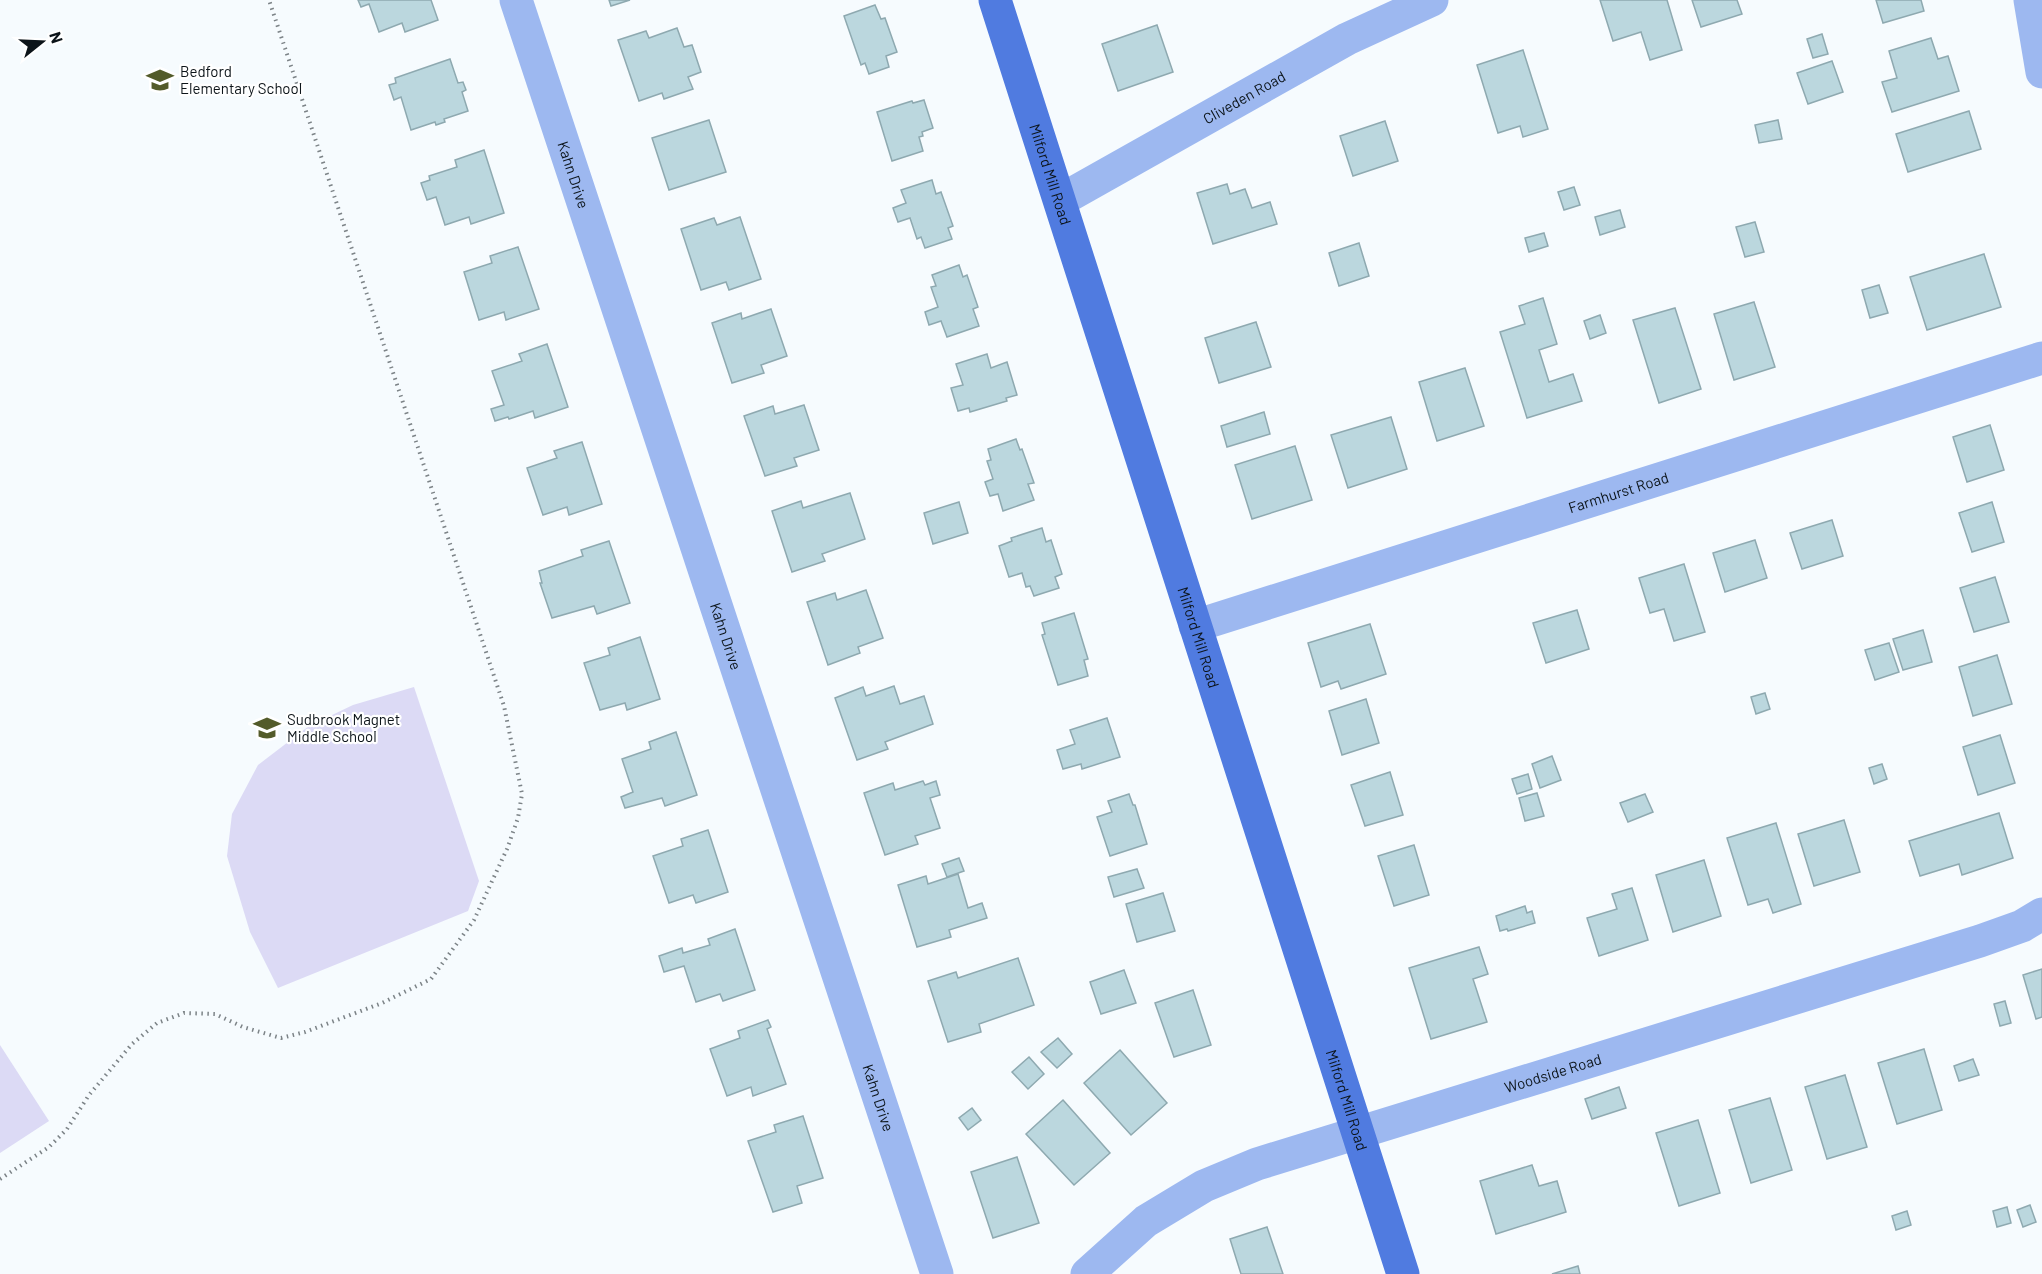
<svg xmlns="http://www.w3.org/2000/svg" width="2042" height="1274" font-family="Barlow,sans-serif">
<rect width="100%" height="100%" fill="#f6fbfe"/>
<g fill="#dcdaf5">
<path d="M 414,687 L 479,881 L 468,911 L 278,988 L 250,932 L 227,856 L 232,814 L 258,765 L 309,726 L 353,705 Z"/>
<path d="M 0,1045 L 49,1121 L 0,1153 Z"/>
</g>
<g fill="#bbd7de" stroke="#8ea9b0" stroke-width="1.5">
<path d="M 358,0 L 431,0 L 438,20 L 405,32 L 402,23 L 379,32 L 369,4 L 361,7 Z"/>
<path d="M 609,0 L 630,0 L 611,6 Z"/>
<path d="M 1600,0 L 1667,0 L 1682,50 L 1650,60 L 1641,32 L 1613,41 Z"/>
<path d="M 1692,0 L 1737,0 L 1742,14 L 1701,27 Z"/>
<path d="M 1876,0 L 1921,0 L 1924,11 L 1883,23 Z"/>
<path d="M 875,5 L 881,19 L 885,18 L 897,52 L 886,56 L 889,67 L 869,74 L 865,63 L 861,65 L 844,16 Z"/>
<path d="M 1157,25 L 1173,72 L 1118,91 L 1102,44 Z"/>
<path d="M 677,28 L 684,47 L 692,45 L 701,72 L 688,77 L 693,89 L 664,99 L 662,93 L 639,101 L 618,40 L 646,31 L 649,38 Z"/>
<path d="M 1822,34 L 1828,54 L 1813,58 L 1807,39 Z"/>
<path d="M 1931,38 L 1938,59 L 1948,56 L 1959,91 L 1892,112 L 1882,82 L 1897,78 L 1889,51 Z"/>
<path d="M 1523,50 L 1548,129 L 1523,137 L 1520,126 L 1498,133 L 1477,65 Z"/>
<path d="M 450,59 L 458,83 L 463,82 L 466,90 L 462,92 L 468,111 L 444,119 L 445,122 L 436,125 L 435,122 L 411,130 L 401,97 L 394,100 L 389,85 L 396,83 L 395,78 Z"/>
<path d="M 1832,61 L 1843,92 L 1808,104 L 1797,73 Z"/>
<path d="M 924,100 L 933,128 L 922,132 L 923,136 L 919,137 L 923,151 L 892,161 L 877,112 L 912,101 L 913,103 Z"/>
<path d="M 1969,111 L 1981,149 L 1908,172 L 1896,134 Z"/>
<path d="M 709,120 L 726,172 L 669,190 L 652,138 Z"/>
<path d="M 1778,120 L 1782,139 L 1759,143 L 1755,125 Z"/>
<path d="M 1385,121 L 1398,161 L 1353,176 L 1340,136 Z"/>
<path d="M 484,150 L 504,213 L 471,224 L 469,217 L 445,225 L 436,197 L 427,200 L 421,183 L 430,180 L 429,176 L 457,167 L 455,160 Z"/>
<path d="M 932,180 L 936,194 L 941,192 L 953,226 L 948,228 L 952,239 L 925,248 L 921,237 L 917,239 L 910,218 L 898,222 L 893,208 L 906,203 L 901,190 Z"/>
<path d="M 1227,184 L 1230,194 L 1245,189 L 1252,208 L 1270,202 L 1277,224 L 1213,244 L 1197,193 Z"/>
<path d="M 1574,187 L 1580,205 L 1564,210 L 1558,192 Z"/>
<path d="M 1620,210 L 1625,227 L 1600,235 L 1595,217 Z"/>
<path d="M 740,217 L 761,279 L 729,290 L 726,282 L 701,290 L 681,229 L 714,218 L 717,225 Z"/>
<path d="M 1755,222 L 1764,252 L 1745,257 L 1736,227 Z"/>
<path d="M 1544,233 L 1548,246 L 1529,252 L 1525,238 Z"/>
<path d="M 1359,243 L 1369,276 L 1339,286 L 1329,253 Z"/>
<path d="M 518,247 L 539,309 L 506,320 L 504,312 L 479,320 L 464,272 L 492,263 L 490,256 Z"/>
<path d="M 1984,254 L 2001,307 L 1927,330 L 1910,277 Z"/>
<path d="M 959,265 L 963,277 L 967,275 L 978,307 L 973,309 L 979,326 L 947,337 L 941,321 L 929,325 L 925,312 L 938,307 L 931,287 L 936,286 L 932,275 Z"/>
<path d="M 1879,285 L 1888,313 L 1870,318 L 1862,290 Z"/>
<path d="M 1543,298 L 1557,344 L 1539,350 L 1549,382 L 1573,374 L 1582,401 L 1527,418 L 1500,332 L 1525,324 L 1519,306 Z"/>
<path d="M 1754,302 L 1775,367 L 1734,380 L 1714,314 Z"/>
<path d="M 1675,308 L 1701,389 L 1659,403 L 1633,320 Z"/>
<path d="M 771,309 L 787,356 L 761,365 L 764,373 L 732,383 L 712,323 L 741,313 L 742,319 Z"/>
<path d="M 1600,315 L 1606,333 L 1590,339 L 1584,321 Z"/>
<path d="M 1256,322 L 1271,367 L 1219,383 L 1205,338 Z"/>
<path d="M 547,344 L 568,407 L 535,418 L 533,411 L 509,419 L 508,417 L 495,421 L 491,409 L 504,405 L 492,371 L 522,361 L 519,354 Z"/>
<path d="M 987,354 L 991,368 L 1007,362 L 1017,395 L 1006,398 L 1007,401 L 970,412 L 969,408 L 958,411 L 951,388 L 963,385 L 956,364 Z"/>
<path d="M 1465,368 L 1484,426 L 1437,441 L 1419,382 Z"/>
<path d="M 804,405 L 819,450 L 794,458 L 797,466 L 765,476 L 744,416 L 773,406 L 775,414 Z"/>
<path d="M 1264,412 L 1270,434 L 1227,447 L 1221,426 Z"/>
<path d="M 1391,417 L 1407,469 L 1348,488 L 1331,435 Z"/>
<path d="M 1990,425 L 2004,470 L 1967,482 L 1953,437 Z"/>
<path d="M 1016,439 L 1020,450 L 1022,449 L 1034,483 L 1028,484 L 1034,500 L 1003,511 L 998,494 L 990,496 L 985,482 L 993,479 L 987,461 L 991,460 L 988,449 Z"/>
<path d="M 582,442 L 602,504 L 569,515 L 567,507 L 543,515 L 527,468 L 557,458 L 554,451 Z"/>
<path d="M 1295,446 L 1312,500 L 1252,519 L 1235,465 Z"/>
<path d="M 850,493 L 865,539 L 822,554 L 825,561 L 792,572 L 772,511 L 801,501 L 803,508 Z"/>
<path d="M 959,502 L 968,533 L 933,544 L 924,513 Z"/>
<path d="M 1992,502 L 2004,542 L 1972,552 L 1959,513 Z"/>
<path d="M 1832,520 L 1843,556 L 1802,569 L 1790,533 Z"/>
<path d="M 1042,528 L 1046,542 L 1051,540 L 1062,574 L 1055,577 L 1059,588 L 1034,596 L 1030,586 L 1026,587 L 1022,573 L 1009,577 L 999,546 L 1012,541 L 1011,538 Z"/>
<path d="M 1755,540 L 1767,578 L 1725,592 L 1713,553 Z"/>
<path d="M 609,541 L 630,603 L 597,614 L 594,606 L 552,618 L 540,583 L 542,583 L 539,571 L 583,556 L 581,550 Z"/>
<path d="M 1684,564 L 1705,632 L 1674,641 L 1664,609 L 1650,613 L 1639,578 Z"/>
<path d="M 1995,577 L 2009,622 L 1974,632 L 1960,588 Z"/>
<path d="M 866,590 L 883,638 L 858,647 L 860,653 L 828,665 L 807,602 L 835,593 L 837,600 Z"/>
<path d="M 1577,610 L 1589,649 L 1546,663 L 1533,623 Z"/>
<path d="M 1074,613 L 1088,659 L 1084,660 L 1088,676 L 1058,685 L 1042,635 L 1045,634 L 1042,623 Z"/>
<path d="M 1370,624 L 1386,674 L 1341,689 L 1338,681 L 1321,687 L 1308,643 Z"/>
<path d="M 1923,630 L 1932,662 L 1903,670 L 1893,639 Z"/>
<path d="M 640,637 L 660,699 L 627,710 L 625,703 L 600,710 L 584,663 L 610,655 L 608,648 Z"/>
<path d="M 1889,643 L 1899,672 L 1875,680 L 1865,650 Z"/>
<path d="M 1997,655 L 2012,704 L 1973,716 L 1959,667 Z"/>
<path d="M 894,686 L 900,704 L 924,696 L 933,724 L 885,742 L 888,749 L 857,760 L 835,698 L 863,687 L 866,696 Z"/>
<path d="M 1765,693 L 1770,709 L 1756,714 L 1751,697 Z"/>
<path d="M 1366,699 L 1379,743 L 1342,755 L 1329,711 Z"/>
<path d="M 1107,718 L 1120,757 L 1082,769 L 1081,764 L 1063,769 L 1057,750 L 1075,744 L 1070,730 Z"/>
<path d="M 676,732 L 697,795 L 665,806 L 662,798 L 625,808 L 621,797 L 633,792 L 622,759 L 651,749 L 649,742 Z"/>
<path d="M 2000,735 L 2015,783 L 1978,795 L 1963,747 Z"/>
<path d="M 1552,756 L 1561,780 L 1540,788 L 1532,764 Z"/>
<path d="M 1882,764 L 1887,779 L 1874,784 L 1869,768 Z"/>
<path d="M 1390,772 L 1403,815 L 1365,826 L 1351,785 Z"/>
<path d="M 1528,774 L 1532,789 L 1517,794 L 1512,779 Z"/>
<path d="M 923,781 L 925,785 L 936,781 L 940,795 L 930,798 L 940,828 L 915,836 L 918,844 L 885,855 L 864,793 L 893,783 L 895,790 Z"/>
<path d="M 1537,793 L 1544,816 L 1525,821 L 1519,798 Z"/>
<path d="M 1129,794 L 1133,805 L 1135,805 L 1147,844 L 1110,856 L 1097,817 L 1112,812 L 1108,801 Z"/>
<path d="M 1645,794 L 1653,812 L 1628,822 L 1620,803 Z"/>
<path d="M 1999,813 L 2013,858 L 1962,875 L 1959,864 L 1920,876 L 1909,841 Z"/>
<path d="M 1844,820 L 1860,872 L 1814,886 L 1798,834 Z"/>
<path d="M 1776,823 L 1801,904 L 1773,913 L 1768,899 L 1748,905 L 1727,838 Z"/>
<path d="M 708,830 L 728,892 L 696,903 L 693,895 L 669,903 L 653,856 L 683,846 L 681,839 Z"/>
<path d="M 1414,845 L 1429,895 L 1394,906 L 1378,856 Z"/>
<path d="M 959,858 L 964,871 L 947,877 L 942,864 Z"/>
<path d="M 1704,860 L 1721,916 L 1673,932 L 1656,875 Z"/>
<path d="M 1137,869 L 1144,888 L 1114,897 L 1108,877 Z"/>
<path d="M 958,874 L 968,908 L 982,903 L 987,918 L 949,930 L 951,937 L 917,947 L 898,885 L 926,876 L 928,884 Z"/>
<path d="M 1632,888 L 1648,940 L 1599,956 L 1587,918 L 1617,909 L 1612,894 Z"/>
<path d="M 1163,893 L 1175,931 L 1137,942 L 1126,904 Z"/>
<path d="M 1525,906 L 1527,913 L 1532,911 L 1535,923 L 1508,931 L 1507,929 L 1500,931 L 1496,916 Z"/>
<path d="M 735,929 L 755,990 L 723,1001 L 720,994 L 696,1002 L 684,966 L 664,972 L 659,956 L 682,948 L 683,953 L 710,945 L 708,939 Z"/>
<path d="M 1479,947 L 1488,974 L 1473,979 L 1487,1022 L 1431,1039 L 1409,968 Z"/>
<path d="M 1018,958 L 1034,1005 L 979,1024 L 981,1032 L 948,1042 L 928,981 L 956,972 L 958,978 Z"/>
<path d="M 2042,969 L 2042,1017 L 2036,1019 L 2023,975 Z"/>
<path d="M 1124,970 L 1136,1003 L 1101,1014 L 1090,982 Z"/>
<path d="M 1193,990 L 1211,1045 L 1174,1057 L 1155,1003 Z"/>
<path d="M 2005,1001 L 2011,1023 L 2000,1026 L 1994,1004 Z"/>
<path d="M 768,1020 L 771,1027 L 767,1029 L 786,1084 L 753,1096 L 751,1087 L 727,1096 L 710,1049 L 740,1038 L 738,1031 Z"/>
<path d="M 1058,1038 L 1072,1054 L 1057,1068 L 1041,1052 Z"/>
<path d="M 1924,1049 L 1942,1110 L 1897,1124 L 1878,1063 Z"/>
<path d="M 1120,1050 L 1167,1103 L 1131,1135 L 1084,1083 Z"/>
<path d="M 1029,1057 L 1044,1074 L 1028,1089 L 1012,1072 Z"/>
<path d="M 1973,1059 L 1979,1075 L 1959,1081 L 1954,1066 Z"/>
<path d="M 1845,1075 L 1867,1147 L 1827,1159 L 1805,1087 Z"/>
<path d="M 1619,1087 L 1626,1108 L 1592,1119 L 1585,1099 Z"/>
<path d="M 1770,1098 L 1792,1170 L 1751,1183 L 1729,1110 Z"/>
<path d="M 1063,1100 L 1110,1153 L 1074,1185 L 1026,1134 Z"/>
<path d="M 972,1108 L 981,1120 L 968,1130 L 959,1118 Z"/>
<path d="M 803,1116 L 823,1178 L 797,1186 L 802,1203 L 773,1212 L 748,1141 L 776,1132 L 774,1125 Z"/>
<path d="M 1698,1120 L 1720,1193 L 1679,1206 L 1656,1133 Z"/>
<path d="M 1017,1157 L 1039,1223 L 993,1238 L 971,1172 Z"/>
<path d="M 1532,1165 L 1539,1186 L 1557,1181 L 1566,1212 L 1496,1234 L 1480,1181 Z"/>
<path d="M 2030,1205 L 2036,1222 L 2023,1227 L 2017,1210 Z"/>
<path d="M 2007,1207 L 2011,1223 L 1997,1227 L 1993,1211 Z"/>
<path d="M 1907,1211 L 1911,1225 L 1896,1230 L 1892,1216 Z"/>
<path d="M 1267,1227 L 1283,1274 L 1241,1274 L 1230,1239 Z"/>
<path d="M 1578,1266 L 1580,1274 L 1552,1274 Z"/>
</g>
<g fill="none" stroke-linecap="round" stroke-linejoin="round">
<path stroke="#7c8387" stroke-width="4" stroke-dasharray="1.5 4.5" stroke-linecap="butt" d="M 0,1179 L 49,1147 L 67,1129 L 89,1095 L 132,1044 L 157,1023 L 184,1013 L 215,1014 L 243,1027 L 281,1038 L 305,1032 L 382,1003 L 431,979 L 474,920 L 507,849 L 518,818 L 522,794 L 504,706 L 269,0"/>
<g stroke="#9db8f0" stroke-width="33">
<path id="s1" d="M 516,0 L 937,1274"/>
<path d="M 2030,0 L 2042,72"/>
<path id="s2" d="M 1061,200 L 1347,39 L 1432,0"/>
<path id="s3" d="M 1195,626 L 2042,358"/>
<path id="s4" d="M 1087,1274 L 1146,1221 L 1204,1186 L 1257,1164 L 1980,941 L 2022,926 L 2042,914"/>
</g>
<path stroke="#507be0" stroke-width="33" id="s5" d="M 995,0 L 1403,1274"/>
</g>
<defs>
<symbol id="school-bare" viewBox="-9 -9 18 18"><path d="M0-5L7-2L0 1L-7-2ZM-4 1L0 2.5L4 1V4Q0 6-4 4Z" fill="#535b2a" stroke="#fff" stroke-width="2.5" paint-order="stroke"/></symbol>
</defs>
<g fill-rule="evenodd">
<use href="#school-bare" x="141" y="61" width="38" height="38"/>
<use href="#school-bare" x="248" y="709" width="38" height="38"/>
</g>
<g text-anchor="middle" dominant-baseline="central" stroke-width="4.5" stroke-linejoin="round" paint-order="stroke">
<g font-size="15" fill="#0c1419" stroke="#fff" text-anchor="start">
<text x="180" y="71">Bedford<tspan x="180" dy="17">Elementary School</tspan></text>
<text x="287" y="719">Sudbrook Magnet<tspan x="287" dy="17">Middle School</tspan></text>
</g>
<g font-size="15" fill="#0c1419" stroke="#fff">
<text stroke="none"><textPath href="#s2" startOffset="210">Cliveden Road</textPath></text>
<text stroke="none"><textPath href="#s5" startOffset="183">Milford Mill Road</textPath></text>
<text stroke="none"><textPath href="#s1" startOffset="184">Kahn Drive</textPath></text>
<text stroke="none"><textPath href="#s3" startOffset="444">Farmhurst Road</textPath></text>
<text stroke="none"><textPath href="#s1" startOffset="670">Kahn Drive</textPath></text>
<text stroke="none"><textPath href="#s5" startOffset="669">Milford Mill Road</textPath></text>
<text stroke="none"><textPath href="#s4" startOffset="514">Woodside Road</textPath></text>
<text stroke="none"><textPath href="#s1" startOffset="1156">Kahn Drive</textPath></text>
<text stroke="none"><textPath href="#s5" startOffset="1155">Milford Mill Road</textPath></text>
</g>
</g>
<g transform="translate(42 42) rotate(72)" stroke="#ffffff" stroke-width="4.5" paint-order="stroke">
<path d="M0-4.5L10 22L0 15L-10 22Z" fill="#0c1419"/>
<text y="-9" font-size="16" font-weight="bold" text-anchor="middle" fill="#0c1419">N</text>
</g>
</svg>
